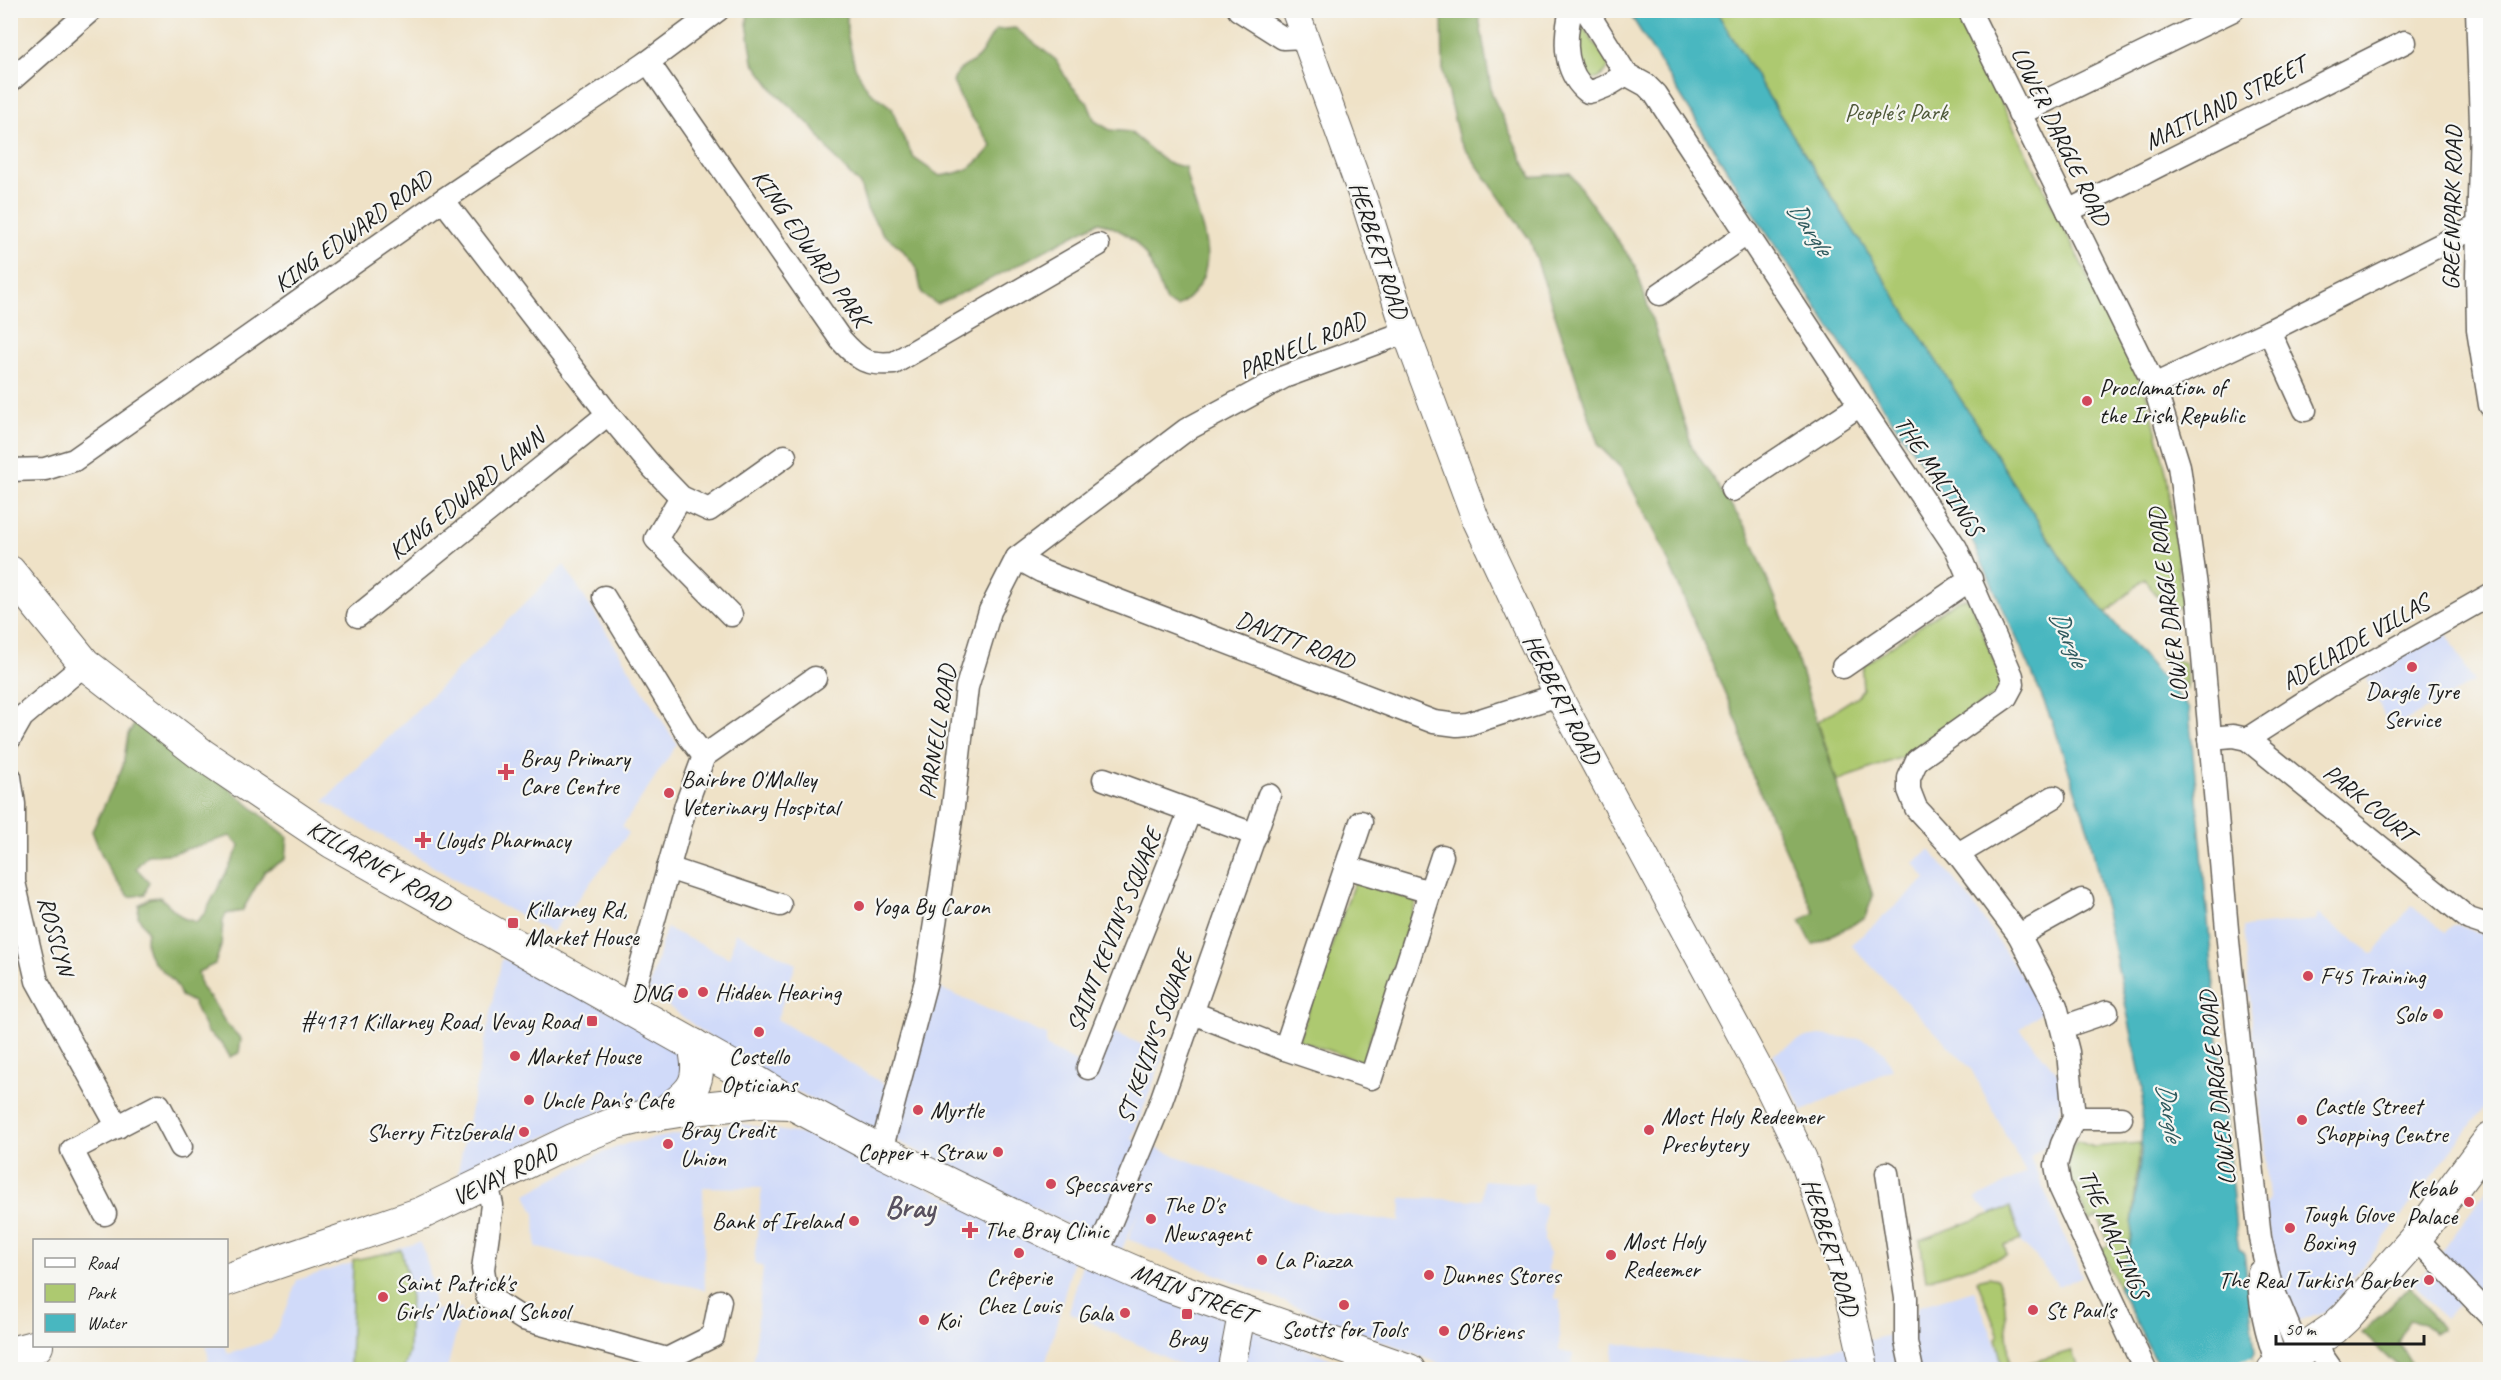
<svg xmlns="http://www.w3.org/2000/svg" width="2501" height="1380" font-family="Caveat,sans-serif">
<rect width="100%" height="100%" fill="#f6f6f2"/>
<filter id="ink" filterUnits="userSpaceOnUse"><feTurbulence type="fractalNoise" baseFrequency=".0167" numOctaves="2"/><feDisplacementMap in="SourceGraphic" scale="12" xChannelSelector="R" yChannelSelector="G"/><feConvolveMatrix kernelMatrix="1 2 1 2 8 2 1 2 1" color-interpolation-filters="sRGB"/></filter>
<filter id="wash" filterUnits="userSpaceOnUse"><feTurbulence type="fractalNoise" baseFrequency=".008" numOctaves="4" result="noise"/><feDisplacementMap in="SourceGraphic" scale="24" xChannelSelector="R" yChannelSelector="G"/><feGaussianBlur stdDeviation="1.35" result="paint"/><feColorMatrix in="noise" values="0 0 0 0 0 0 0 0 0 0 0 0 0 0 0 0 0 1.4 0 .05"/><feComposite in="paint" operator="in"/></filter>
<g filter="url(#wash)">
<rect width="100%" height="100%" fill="#efe2c7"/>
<g fill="#d0daf9">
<path d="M 564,565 L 677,744 L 622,827 L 629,833 L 552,932 L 484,897 L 324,801 Z"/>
<path d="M 2442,625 L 2474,682 L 2391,729 L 2366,679 Z"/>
<path d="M 1930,849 L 1973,904 L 2044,1010 L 2020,1029 L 2061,1077 L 2061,1106 L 2055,1138 L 2030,1157 L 2082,1276 L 2059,1287 L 2036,1257 L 1975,1199 L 2026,1173 L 1971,1069 L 1851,945 L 1926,879 L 1914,863 Z"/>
<path d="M 2411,906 L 2445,932 L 2453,925 L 2458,925 L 2490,937 L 2490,1100 L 2337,1300 L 2326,1311 L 2294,1322 L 2279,1287 L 2265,1205 L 2269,1198 L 2243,927 L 2316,920 L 2318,914 L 2373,954 Z"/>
<path d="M 666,928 L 730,958 L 735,932 L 796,964 L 777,1019 L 900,1094 L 926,982 L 1046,1035 L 1046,1046 L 1089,1069 L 1104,1028 L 1164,1054 L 1132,1139 L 1324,1212 L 1400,1222 L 1401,1198 L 1482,1200 L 1483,1180 L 1533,1184 L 1533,1202 L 1545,1206 L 1544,1241 L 1549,1253 L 1548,1271 L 1557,1272 L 1555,1299 L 1560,1299 L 1559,1351 L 1573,1354 L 1572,1369 L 1457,1370 L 1437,1363 L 1128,1239 L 1141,1207 L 1121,1251 L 755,1071 L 648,991 Z"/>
<path d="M 502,958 L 683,1047 L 691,1059 L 667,1102 L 619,1104 L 457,1176 Z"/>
<path d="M 1820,1035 L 1862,1039 L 1876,1045 L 1885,1054 L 1892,1069 L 1803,1111 L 1773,1054 L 1806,1037 Z"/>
<path d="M 733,1124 L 742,1124 L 806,1135 L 842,1148 L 1075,1256 L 1044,1369 L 753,1369 L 763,1267 L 754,1262 L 762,1188 L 703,1187 L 705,1290 L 536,1247 L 535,1214 L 526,1194 L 600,1154 L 628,1143 Z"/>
<path d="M 2490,1185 L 2490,1310 L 2465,1298 L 2444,1319 L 2413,1282 L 2434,1263 Z"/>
<path d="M 419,1242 L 425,1254 L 433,1285 L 433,1310 L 462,1309 L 447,1369 L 182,1370 L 209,1360 L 206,1346 L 225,1346 L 228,1354 L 271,1340 L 286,1310 L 297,1280 Z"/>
<path d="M 1082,1264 L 1358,1369 L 1180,1369 L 1181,1365 L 1069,1312 Z"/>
<path d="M 1974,1290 L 1998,1350 L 2002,1369 L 1611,1370 L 1614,1343 L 1719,1359 L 1778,1362 L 1915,1329 L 1915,1313 L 1919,1306 Z"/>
</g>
<g fill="#adc970" stroke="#647246" stroke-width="1.5">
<path d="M 1716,11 L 1956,11 L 2148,398 L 2167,476 L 2183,608 L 2167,608 L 2144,579 L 2106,613 L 2071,573 L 1780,115 Z"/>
<path d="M 1583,27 L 1609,64 L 1607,70 L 1598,79 L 1587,78 L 1580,72 L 1577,31 L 1579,28 Z"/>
<path d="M 1966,599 L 1970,602 L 2001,677 L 1998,693 L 1902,757 L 1837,781 L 1818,721 L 1856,697 L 1863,689 L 1862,673 L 1864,665 L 1958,600 Z"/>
<path d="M 2159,655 L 2185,663 L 2187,688 L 2185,686 Z"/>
<path d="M 1355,880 L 1416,902 L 1362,1062 L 1298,1040 Z"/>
<path d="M 2077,1141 L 2093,1147 L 2140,1143 L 2130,1244 L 2119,1288 L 2101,1249 L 2110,1245 L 2098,1217 L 2089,1221 L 2066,1170 L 2071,1150 Z"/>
<path d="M 2010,1207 L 2021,1240 L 2004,1246 L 2007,1255 L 1926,1280 L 1920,1240 Z"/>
<path d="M 401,1250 L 410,1287 L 409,1352 L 404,1369 L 350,1369 L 353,1260 Z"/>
<path d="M 1989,1277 L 1997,1279 L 2004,1295 L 2010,1369 L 2003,1369 L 1996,1338 L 1999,1336 L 1977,1280 Z"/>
<path d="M 2072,1351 L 2078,1369 L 2015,1369 L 2014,1367 Z"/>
</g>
<g fill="#8aad62" stroke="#53643f" stroke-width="1.5">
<path d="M 748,11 L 847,11 L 847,33 L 855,67 L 868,90 L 892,108 L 900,131 L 914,158 L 940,176 C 968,172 974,168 992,146 L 964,106 L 953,82 C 959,63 970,68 980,55 C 986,47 989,38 996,30 L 1015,28 L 1056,60 L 1069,83 L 1087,102 L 1095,121 L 1110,130 L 1130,132 L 1167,163 L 1185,167 C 1193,218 1234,269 1177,307 L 1166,302 C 1150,262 1144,236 1099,222 C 1045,249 993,281 937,304 L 922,294 L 916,266 L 900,247 L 883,234 L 867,209 L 860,185 L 837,161 L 812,127 L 775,92 L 753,62 L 747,23 Z"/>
<path d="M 1442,11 L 1478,11 L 1492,95 L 1531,177 L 1570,173 L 1635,265 L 1692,447 L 1748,531 L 1787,628 L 1873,896 L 1865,918 L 1813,945 L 1800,920 L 1814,913 L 1749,768 L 1739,726 L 1659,540 L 1622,469 L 1599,446 L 1530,240 L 1459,140 L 1443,73 Z"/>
<path d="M 129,716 L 203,767 L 288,837 L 286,859 L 265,871 L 242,911 L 226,914 L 223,921 L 221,946 L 215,964 L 198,972 L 201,987 L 213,1002 L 225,1022 L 241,1039 L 239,1053 L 230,1057 L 223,1045 L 207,1032 L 193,1002 L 181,996 C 172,967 140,968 147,931 L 138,916 L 139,905 L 150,898 L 160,897 L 183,918 L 196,922 L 205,913 L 240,846 L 230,836 L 170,854 L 147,855 L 136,868 L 149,882 L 145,894 L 130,897 C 111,878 101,855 92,831 L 123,766 L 128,734 L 134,725 Z"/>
<path d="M 2410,1286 L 2442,1329 L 2435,1333 L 2424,1323 L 2409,1320 L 2399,1343 L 2414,1368 L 2401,1369 L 2362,1333 Z"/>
</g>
<path fill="#48b7c0" stroke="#326a6e" stroke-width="1.5" d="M 1628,11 L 1716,11 L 1780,115 L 2071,573 L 2189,709 L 2236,1231 L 2239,1249 L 2244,1252 L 2255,1352 L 2252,1358 L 2258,1369 L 2160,1369 L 2119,1288 L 2130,1244 L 2141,1153 L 2143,1088 L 2089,832 L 2056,732 L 2030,668 L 1970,536 L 1754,214 Z"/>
<path fill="#efe2c7" d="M 2252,1358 L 2261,1370 L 2212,1369 Z"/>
</g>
<g filter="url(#ink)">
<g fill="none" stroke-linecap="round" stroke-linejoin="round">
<defs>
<g id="minor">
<path d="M 1239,10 L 1283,38 L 1306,37"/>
<path d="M 1571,10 C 1564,39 1563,72 1588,92 C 1603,90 1613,82 1626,74"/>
<path d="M 1586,10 L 1626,74 L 1646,85 L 1655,94 L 1860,405 L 1956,548 L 2012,676 L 2013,684 L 2006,697 L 1917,760 L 1909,778 L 1909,790 L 1916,808 L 1958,854 L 2019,935 L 2056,1006 L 2068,1052 L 2074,1118 L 2062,1144 L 2056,1165 L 2060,1187 L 2145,1370"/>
<path d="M 1969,10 L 2154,385 L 2179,466 L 2198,600 L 2228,941 L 2260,1238 L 2270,1282 L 2299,1352"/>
<path d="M 2477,10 L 2481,122 L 2477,274 L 2478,330 L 2490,405"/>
<path d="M 648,62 L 841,340 C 860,361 866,365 894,363 L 1098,245"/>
<path d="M 10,81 L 91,10"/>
<path d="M 2019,114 L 2233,10"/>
<path d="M 443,200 L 608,414 L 653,468 L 681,497 L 709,510 L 785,456"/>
<path d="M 2068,211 L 2405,42"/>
<path d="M 1660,294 L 1748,233"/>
<path d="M 2269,331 L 2305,410"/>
<path d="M 2154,385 L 2269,331 L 2478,226"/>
<path d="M 10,470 L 45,469 L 74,460 L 443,200 L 648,62 L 718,10"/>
<path d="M 1732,490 L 1860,405"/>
<path d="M 681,497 L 656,539 L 731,615"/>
<path d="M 1017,558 L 1041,571 L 1434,722 L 1457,725 L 1468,724 L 1558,695"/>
<path d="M 604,597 L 690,738 L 704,756"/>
<path d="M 358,616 L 608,414"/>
<path d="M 1843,667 L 1971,579"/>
<path d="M 10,738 L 22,717 L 85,664"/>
<path d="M 2210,738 L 2233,736 L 2247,739 L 2469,919 L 2490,926"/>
<path d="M 2247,739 L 2328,687 L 2490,595"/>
<path d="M 10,777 L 14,804 L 14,882 L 37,981 L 118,1127"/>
<path d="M 1104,779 L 1256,835"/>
<path d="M 1958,854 L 2054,797"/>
<path d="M 668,868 L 780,905"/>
<path d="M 1430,892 L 1442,856"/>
<path d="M 2019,935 L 2082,900"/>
<path d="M 629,1009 L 686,805 L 704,756 L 815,678"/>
<path d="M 1193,1013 L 1285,1049 L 1371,1078 L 1430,892 L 1346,867"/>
<path d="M 2063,1027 L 2107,1012"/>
<path d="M 1285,1049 L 1361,822"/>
<path d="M 1088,1068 L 1190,811"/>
<path d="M 2074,1118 L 2121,1118"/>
<path d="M 881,1151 L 926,981 L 953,807 L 967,687 L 990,611 L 1017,558 L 1186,430 L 1284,377 L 1406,332"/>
<path d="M 1887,1173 L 1906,1298 L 1906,1342 L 1912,1370"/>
<path d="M 487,1184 L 492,1205 L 483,1269 L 487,1296 L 523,1319 L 667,1359 L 713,1336 L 720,1301"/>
<path d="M 105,1214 L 72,1150 L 159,1105 L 181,1147"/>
<path d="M 2416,1238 L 2490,1316"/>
<path d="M 1097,1255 L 1160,1104 L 1269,795"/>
<path d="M 2259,1272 C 2259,1305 2267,1336 2278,1366"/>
<path d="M 2313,1343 L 2332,1370"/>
</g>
<g id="tertiary">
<path d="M 1295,10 L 1366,206 L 1406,332 L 1476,520 L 1558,695 L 1766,1082 L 1803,1158 L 1844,1276 L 1865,1370"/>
<path d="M 1231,1370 L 1242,1312"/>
</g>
<g id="secondary">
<path d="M 10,572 L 85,664 L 201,754 L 332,842 L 729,1065 L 791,1103 L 881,1151 L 1082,1249 L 1160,1283 L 1409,1370"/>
<path d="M 663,1113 C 693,1092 703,1083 694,1045"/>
<path d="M 226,1280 L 422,1213 L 573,1140 L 616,1123 L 641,1117 L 685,1110 L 758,1102 L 791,1103"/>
<path d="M 10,1353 L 37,1346"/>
<path d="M 2273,1370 L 2333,1329 L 2346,1317 L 2416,1238 L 2490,1139"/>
</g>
</defs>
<use href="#minor" stroke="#666158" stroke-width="25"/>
<use href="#tertiary" stroke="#666158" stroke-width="29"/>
<use href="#secondary" stroke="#666158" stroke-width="34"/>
<use href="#minor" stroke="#fff" stroke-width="22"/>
<use href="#tertiary" stroke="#fff" stroke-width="27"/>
<use href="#secondary" stroke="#fff" stroke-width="32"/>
</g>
</g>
<g fill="#d1495b" stroke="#f6f6f2" stroke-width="2">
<circle cx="2087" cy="401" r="6"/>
<circle cx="2412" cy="667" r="6"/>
<path d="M503 763h6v6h6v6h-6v6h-6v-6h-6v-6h6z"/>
<circle cx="669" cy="793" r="6"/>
<path d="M420 831h6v6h6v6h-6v6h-6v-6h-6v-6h6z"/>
<circle cx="859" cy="906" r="6"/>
<rect x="507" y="917" width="12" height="12" rx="3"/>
<circle cx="2308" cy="976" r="6"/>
<circle cx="703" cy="992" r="6"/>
<circle cx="683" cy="993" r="6"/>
<circle cx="2438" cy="1014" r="6"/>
<rect x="586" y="1015" width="12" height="12" rx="3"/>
<circle cx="759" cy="1032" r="6"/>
<circle cx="515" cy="1056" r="6"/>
<circle cx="529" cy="1100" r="6"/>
<circle cx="918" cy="1110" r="6"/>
<circle cx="2302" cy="1120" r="6"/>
<circle cx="1649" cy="1130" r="6"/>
<circle cx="524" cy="1132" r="6"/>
<circle cx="668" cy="1144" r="6"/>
<circle cx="998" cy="1152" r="6"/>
<circle cx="1051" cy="1184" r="6"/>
<circle cx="2469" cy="1202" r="6"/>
<circle cx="1151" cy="1219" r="6"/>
<circle cx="854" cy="1221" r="6"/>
<circle cx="2290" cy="1228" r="6"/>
<path d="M967 1221h6v6h6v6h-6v6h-6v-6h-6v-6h6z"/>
<circle cx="1019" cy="1253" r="6"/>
<circle cx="1611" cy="1255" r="6"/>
<circle cx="1262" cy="1260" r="6"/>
<circle cx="1429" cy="1275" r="6"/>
<circle cx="2429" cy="1280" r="6"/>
<circle cx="383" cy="1297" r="6"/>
<circle cx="1344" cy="1305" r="6"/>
<circle cx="2033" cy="1310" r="6"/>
<circle cx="1125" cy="1313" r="6"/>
<rect x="1181" y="1308" width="12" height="12" rx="3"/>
<circle cx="924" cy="1320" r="6"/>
<circle cx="1444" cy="1331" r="6"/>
</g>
<g text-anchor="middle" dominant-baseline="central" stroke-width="4.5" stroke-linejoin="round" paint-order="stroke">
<g font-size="24" fill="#1c1c1c" stroke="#f6f6f2">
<text transform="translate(2225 103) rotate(-27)">MAITLAND STREET</text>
<text transform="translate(2061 136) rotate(64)">LOWER DARGLE ROAD</text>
<text transform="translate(2452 208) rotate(-89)">GREENPARK ROAD</text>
<text transform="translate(353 231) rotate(-36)">KING EDWARD ROAD</text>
<text transform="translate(811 248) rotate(55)">KING EDWARD PARK</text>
<text transform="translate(1379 250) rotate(72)">HERBERT ROAD</text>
<text transform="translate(1302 345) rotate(-23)">PARNELL ROAD</text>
<text transform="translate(1939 476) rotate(56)">THE MALTINGS</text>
<text transform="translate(466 494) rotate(-39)">KING EDWARD LAWN</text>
<text transform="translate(2168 605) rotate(-97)">LOWER DARGLE ROAD</text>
<text transform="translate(1295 640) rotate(21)">DAVITT ROAD</text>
<text transform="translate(2355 642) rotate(-30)">ADELAIDE VILLAS</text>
<text transform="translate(1562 699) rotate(63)">HERBERT ROAD</text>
<text transform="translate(937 732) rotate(-81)">PARNELL ROAD</text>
<text transform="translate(2369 803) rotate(39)">PARK COURT</text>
<text transform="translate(379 866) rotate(30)">KILLARNEY ROAD</text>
<text transform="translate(1114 930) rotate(-68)">SAINT KEVIN'S SQUARE</text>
<text transform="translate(56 936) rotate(75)">ROSSLYN</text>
<text transform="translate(1154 1037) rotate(-70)">ST KEVIN'S SQUARE</text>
<text transform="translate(2217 1088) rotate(-96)">LOWER DARGLE ROAD</text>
<text transform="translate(505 1174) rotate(-26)">VEVAY ROAD</text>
<text transform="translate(2114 1234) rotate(66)">THE MALTINGS</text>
<text transform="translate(1831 1247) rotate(73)">HERBERT ROAD</text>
<text transform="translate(1193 1293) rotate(21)">MAIN STREET</text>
</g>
<g font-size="24" fill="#4f5939" stroke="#f6f6f2">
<text x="1896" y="112">People's Park</text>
</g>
<g font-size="24" fill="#1c1c1c" stroke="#f6f6f2" text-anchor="start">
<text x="2099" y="387">Proclamation of<tspan x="2099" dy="28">the Irish Republic</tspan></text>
<text x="2412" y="691" text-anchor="middle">Dargle Tyre<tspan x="2412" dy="28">Service</tspan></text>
<text x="520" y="758">Bray Primary<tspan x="520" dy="28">Care Centre</tspan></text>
<text x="681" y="779">Bairbre O'Malley<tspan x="681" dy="28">Veterinary Hospital</tspan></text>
<text x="435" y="840">Lloyds Pharmacy</text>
<text x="871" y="906">Yoga By Caron</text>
<text x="525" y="909">Killarney Rd,<tspan x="525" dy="28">Market House</tspan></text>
<text x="2320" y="976">F45 Training</text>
<text x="715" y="992">Hidden Hearing</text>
<text x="671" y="993" text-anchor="end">DNG</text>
<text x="2426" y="1014" text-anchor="end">Solo</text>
<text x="580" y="1021" text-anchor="end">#4171 Killarney Road, Vevay Road</text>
<text x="527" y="1056">Market House</text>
<text x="759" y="1056" text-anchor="middle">Costello<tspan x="759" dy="28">Opticians</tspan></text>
<text x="541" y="1100">Uncle Pan's Cafe</text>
<text x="2314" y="1106">Castle Street<tspan x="2314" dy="28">Shopping Centre</tspan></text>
<text x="930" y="1110">Myrtle</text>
<text x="1661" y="1116">Most Holy Redeemer<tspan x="1661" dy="28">Presbytery</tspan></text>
<text x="680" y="1130">Bray Credit<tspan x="680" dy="28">Union</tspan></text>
<text x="512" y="1132" text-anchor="end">Sherry FitzGerald</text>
<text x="986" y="1152" text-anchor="end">Copper + Straw</text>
<text x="1063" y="1184">Specsavers</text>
<text x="2457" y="1188" text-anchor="end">Kebab<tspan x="2457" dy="28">Palace</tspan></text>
<text x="1163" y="1205">The D's<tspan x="1163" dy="28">Newsagent</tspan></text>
<text x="2302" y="1214">Tough Glove<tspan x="2302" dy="28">Boxing</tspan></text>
<text x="842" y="1221" text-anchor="end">Bank of Ireland</text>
<text x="984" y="1230">The Bray Clinic</text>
<text x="1623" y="1241">Most Holy<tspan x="1623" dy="28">Redeemer</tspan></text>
<text x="1274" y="1260">La Piazza</text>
<text x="1441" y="1275">Dunnes Stores</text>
<text x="1019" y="1277" text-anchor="middle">Crêperie<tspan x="1019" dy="28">Chez Louis</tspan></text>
<text x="2417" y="1280" text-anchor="end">The Real Turkish Barber</text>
<text x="395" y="1283">Saint Patrick's<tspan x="395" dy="28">Girls' National School</tspan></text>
<text x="2045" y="1310">St Paul's</text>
<text x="1113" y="1313" text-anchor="end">Gala</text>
<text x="936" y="1320">Koi</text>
<text x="1344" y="1329" text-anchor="middle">Scotts for Tools</text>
<text x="1456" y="1331">O'Briens</text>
<text x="1187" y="1338" text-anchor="middle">Bray</text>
</g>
<g font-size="26" font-style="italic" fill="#2e5a5e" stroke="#f6f6f2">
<text transform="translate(1810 228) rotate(56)">Dargle</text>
<text transform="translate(2069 638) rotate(66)">Dargle</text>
<text transform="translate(2170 1112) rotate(81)">Dargle</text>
</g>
<g font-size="30" font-weight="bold" fill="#58515f" stroke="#f6f6f2">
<text x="910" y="1207">Bray</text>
</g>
</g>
<rect width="2501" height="1380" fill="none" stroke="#f6f6f2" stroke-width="36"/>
<rect x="33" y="1239" width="195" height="108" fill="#f6f6f2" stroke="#9f9f9c" stroke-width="1.5"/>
<rect x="45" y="1258" width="30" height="9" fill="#ffffff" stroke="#9f9f9c" stroke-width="1.5"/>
<text x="87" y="1269" font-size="18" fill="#1c1c1c">Road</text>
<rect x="45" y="1284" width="30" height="18" fill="#adc970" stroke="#9f9f9c" stroke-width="1.5"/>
<text x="87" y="1299" font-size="18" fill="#1c1c1c">Park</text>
<rect x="45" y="1314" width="30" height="18" fill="#48b7c0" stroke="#9f9f9c" stroke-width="1.5"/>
<text x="87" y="1329" font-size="18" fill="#1c1c1c">Water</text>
<path d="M2276 1335v9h148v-9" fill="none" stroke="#1c1c1c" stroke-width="3"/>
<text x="2285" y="1335" font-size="18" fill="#1c1c1c" stroke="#f6f6f2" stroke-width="4.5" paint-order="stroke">50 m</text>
</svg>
